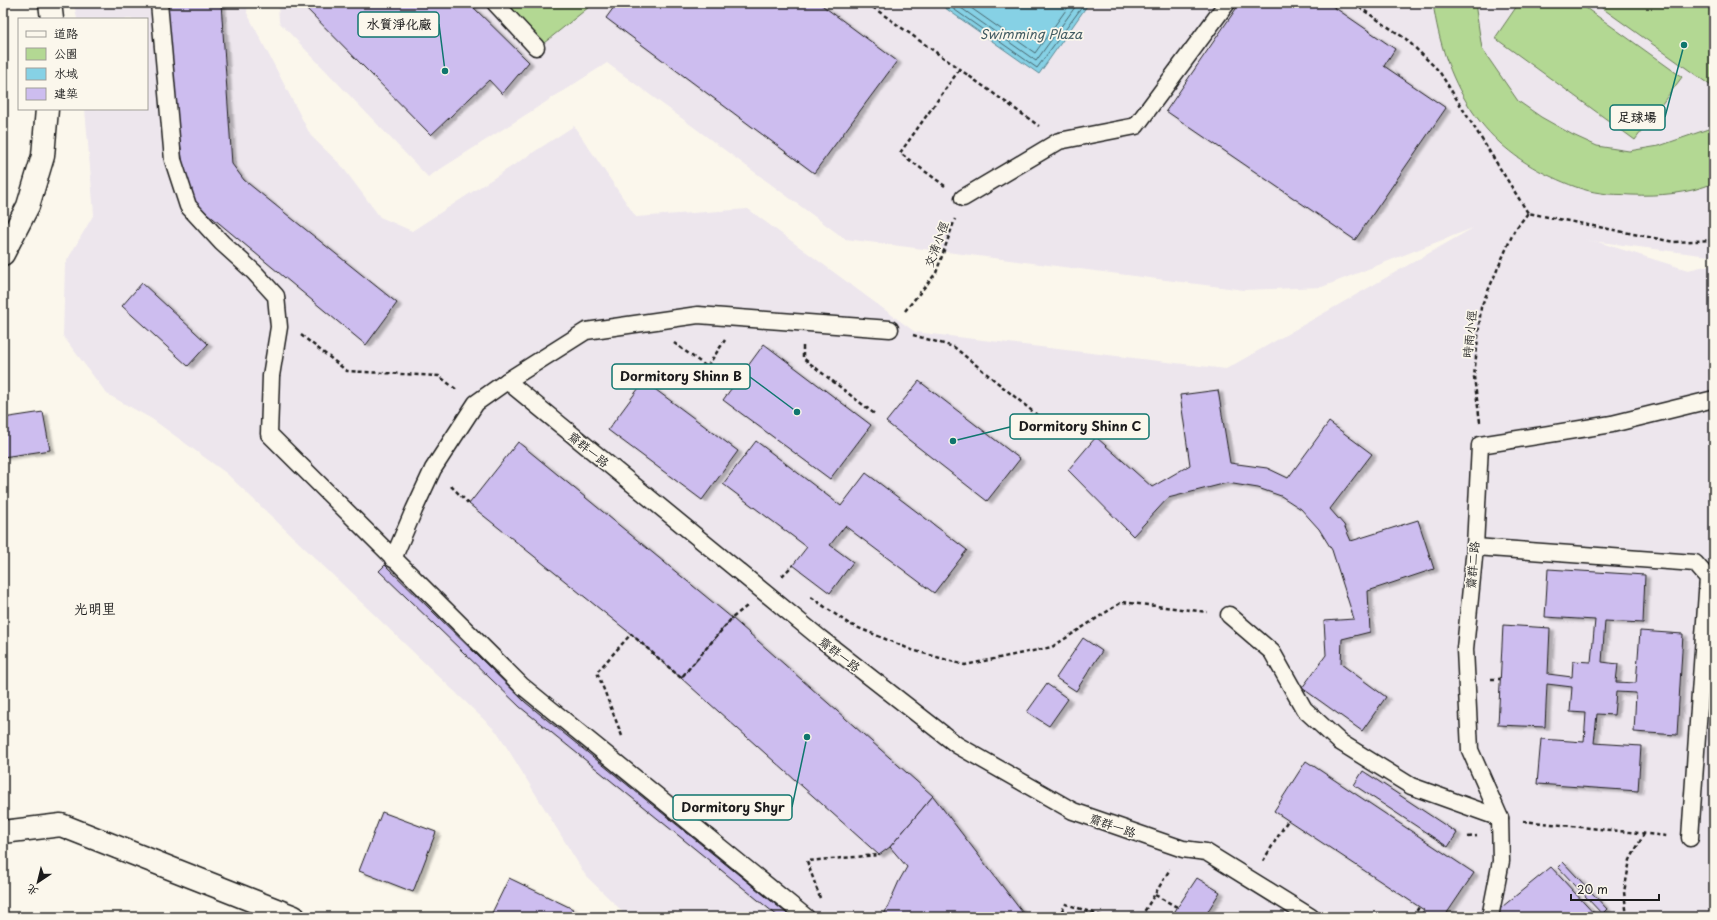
<svg xmlns="http://www.w3.org/2000/svg" width="1717" height="920" font-family="'Playpen Sans','LXGW WenKai TC',sans-serif">
<defs>
<filter id="shadow"><feDropShadow dx="4.5" dy="2.5" stdDeviation="1" flood-color="#0004"/></filter>
</defs>
<rect width="100%" height="100%" fill="#fbf7ec"/>
<filter id="ink" filterUnits="userSpaceOnUse"><feTurbulence type="fractalNoise" baseFrequency=".025" numOctaves="2"/><feDisplacementMap in="SourceGraphic" scale="8" xChannelSelector="R" yChannelSelector="G"/><feConvolveMatrix kernelMatrix="1 2 1 2 8 2 1 2 1" color-interpolation-filters="sRGB"/></filter>
<g filter="url(#ink)">
<path fill="#ede6ed" d="M 74,3 L 248,3 L 247,13 L 311,136 L 341,165 L 380,217 L 412,231 L 574,126 L 636,217 L 748,209 L 915,332 L 1226,369 L 1473,228 L 1322,287 L 1244,290 L 845,239 L 607,63 L 428,177 L 279,22 L 278,3 L 1714,3 L 1714,255 L 1709,256 L 1584,240 L 1598,242 L 1688,270 L 1714,264 L 1714,917 L 620,917 L 622,911 L 586,876 L 498,733 L 226,473 L 152,419 L 107,394 L 63,336 L 65,264 L 94,214 L 85,109 L 147,109 L 147,19 L 77,19 Z"/>
<g fill="#b3d893" stroke="#687a58">
<path d="M 507,3 L 594,3 L 544,43 Z"/>
<path d="M 1433,3 L 1476,3 L 1476,10 L 1482,49 L 1518,101 L 1541,117 L 1573,135 L 1597,146 L 1629,151 L 1659,146 L 1714,127 L 1714,183 C 1688,194 1659,196 1631,195 C 1621,194 1610,195 1601,193 C 1584,191 1567,184 1552,177 C 1479,144 1444,80 1433,3 Z"/>
<path d="M 1519,3 L 1579,3 L 1682,77 L 1635,140 L 1495,38 Z"/>
<path d="M 1595,3 L 1714,3 L 1714,88 Z"/>
</g>
<path fill="#86d1e5" stroke="#5c8995" d="M 938,3 L 1089,3 L 1039,74 Z"/>
<g fill="none" stroke-linecap="round" stroke-linejoin="round">
<g stroke="#46646c" stroke-width="1">
<path d="M 945,3 L 1037,68 L 1085,3"/>
<path d="M 954,3 L 1036,61 L 1078,3"/>
<path d="M 964,3 L 1035,53 L 1071,3"/>
</g>
</g>
<g fill="#cdbdef" stroke="#1c1c1c" filter="url(#shadow)">
<path d="M 165,3 L 221,3 L 232,164 L 244,180 L 397,303 L 366,345 L 196,204 L 184,177 Z"/>
<path d="M 301,3 L 469,3 L 529,62 L 502,94 L 489,80 L 431,135 Z"/>
<path d="M 617,3 L 819,3 L 897,61 L 814,173 L 606,18 Z"/>
<path d="M 1240,3 L 1328,3 L 1395,49 L 1384,66 L 1446,108 L 1355,240 L 1166,111 Z"/>
<path d="M 142,283 L 208,344 L 188,366 L 122,306 Z"/>
<path d="M 764,344 L 871,425 L 830,479 L 723,400 Z"/>
<path d="M 644,381 L 738,451 L 702,500 L 608,430 Z"/>
<path d="M 919,381 L 1020,459 L 987,501 L 886,422 Z"/>
<path d="M 1218,390 L 1230,463 L 1267,468 L 1288,478 L 1329,422 L 1372,454 L 1330,509 L 1344,525 L 1351,541 L 1418,520 L 1434,569 L 1368,591 L 1370,632 L 1342,639 L 1341,664 L 1386,697 L 1362,731 L 1302,688 L 1326,655 L 1324,621 L 1354,619 L 1332,550 L 1319,529 L 1301,509 L 1281,496 L 1258,488 L 1227,483 L 1168,498 L 1133,536 L 1068,470 L 1096,437 L 1152,487 L 1190,465 L 1180,395 Z"/>
<path d="M 43,412 L 50,450 L 3,457 L 3,418 Z"/>
<path d="M 756,441 L 841,506 L 866,473 L 967,550 L 934,593 L 845,526 L 830,545 L 853,562 L 830,593 L 793,565 L 807,547 L 723,484 Z"/>
<path d="M 518,442 L 732,618 L 681,678 L 631,634 L 469,504 Z"/>
<path d="M 385,565 L 525,702 L 791,917 L 779,917 L 520,707 L 379,571 Z"/>
<path d="M 1548,569 L 1645,575 L 1643,623 L 1605,621 L 1602,662 L 1618,664 L 1616,682 L 1636,683 L 1640,631 L 1683,634 L 1677,735 L 1634,732 L 1636,693 L 1616,692 L 1614,715 L 1597,714 L 1594,743 L 1641,746 L 1638,791 L 1537,784 L 1541,739 L 1584,742 L 1586,713 L 1570,712 L 1572,687 L 1547,684 L 1545,727 L 1498,725 L 1503,625 L 1550,628 L 1548,674 L 1572,677 L 1573,661 L 1591,662 L 1595,620 L 1545,617 Z"/>
<path d="M 732,618 L 933,796 L 890,847 L 879,855 L 681,678 Z"/>
<path d="M 1083,638 L 1102,651 L 1076,691 L 1056,678 Z"/>
<path d="M 1047,684 L 1068,699 L 1049,726 L 1027,712 Z"/>
<path d="M 1306,761 L 1474,873 L 1447,913 L 1454,917 L 1419,917 L 1424,910 L 1274,811 Z"/>
<path d="M 1363,771 L 1457,833 L 1448,847 L 1354,785 Z"/>
<path d="M 933,796 L 1026,917 L 883,917 L 899,881 L 907,867 L 890,847 Z"/>
<path d="M 382,812 L 436,832 L 413,892 L 359,871 Z"/>
<path d="M 1563,862 L 1607,909 L 1602,914 L 1558,867 Z"/>
<path d="M 1551,867 L 1597,917 L 1502,917 L 1497,911 Z"/>
<path d="M 509,878 L 573,909 L 569,917 L 490,917 Z"/>
<path d="M 1197,878 L 1220,892 L 1208,911 L 1218,917 L 1171,917 Z"/>
</g>
<g fill="none" stroke-linecap="round" stroke-linejoin="round">
<defs>
<g id="service">
<path d="M 159,3 L 173,160 L 188,206 L 222,243 L 254,272 L 276,296 L 279,327 L 271,376 L 269,434 L 521,685 L 806,917"/>
<path d="M 495,3 L 536,47"/>
<path d="M 963,198 L 1059,141 L 1136,126 L 1227,3"/>
<path d="M 507,381 L 586,331 L 698,315 L 890,329"/>
<path d="M 1475,547 L 1695,563 L 1708,578 L 1690,838"/>
<path d="M 393,559 L 414,510 L 433,469 L 476,403 L 507,381 L 820,638 L 957,745 L 1073,811 L 1183,849 L 1206,852 L 1311,917"/>
<path d="M 1229,615 L 1272,652 L 1304,709 L 1340,742 L 1411,786 L 1500,818"/>
<path d="M 1490,917 L 1501,861 L 1500,818 L 1470,750 L 1465,649 L 1475,547 L 1480,445 L 1612,424 L 1714,399"/>
</g>
<g id="minor">
<path d="M 50,3 L 52,19"/>
<path d="M 3,254 L 28,206 L 43,156 L 47,109"/>
<path d="M 3,832 L 61,825 L 294,917"/>
</g>
</defs>
<use href="#service" stroke="#1c1c1c" stroke-width="19"/>
<use href="#minor" stroke="#1c1c1c" stroke-width="25"/>
<g stroke="#1c1c1c" stroke-width="2.5" stroke-dasharray="4 3" stroke-linecap="butt">
<path d="M 867,3 L 1039,126"/>
<path d="M 1353,3 L 1406,39 L 1439,71 L 1528,213 L 1674,242 L 1714,240"/>
<path d="M 945,186 L 900,153 L 959,70"/>
<path d="M 905,311 L 936,273 L 955,219"/>
<path d="M 301,335 L 347,371 L 439,376 L 457,390"/>
<path d="M 913,335 L 954,347 L 1048,424"/>
<path d="M 674,343 L 707,367 L 725,340"/>
<path d="M 803,346 L 803,358 L 876,415"/>
<path d="M 1480,422 L 1474,377 L 1481,307 L 1514,231 L 1528,213"/>
<path d="M 451,486 L 469,504"/>
<path d="M 782,576 L 793,565"/>
<path d="M 811,597 L 849,624 L 912,650 L 965,665 L 1052,647 L 1122,602 L 1207,612"/>
<path d="M 1491,679 L 1500,679"/>
<path d="M 622,736 L 597,672 L 631,634 L 681,678 L 732,618 L 747,606"/>
<path d="M 1523,821 L 1667,836"/>
<path d="M 1468,837 L 1477,836"/>
<path d="M 1263,861 L 1288,820"/>
<path d="M 1155,895 L 1177,907"/>
<path d="M 820,898 L 807,861 L 879,855"/>
<path d="M 1058,917 L 1066,904 L 1105,917"/>
<path d="M 1141,917 L 1170,869"/>
<path d="M 1413,917 L 1419,907"/>
<path d="M 1627,917 L 1624,892 L 1630,860 L 1644,834"/>
</g>
<use href="#service" stroke="#fbf7ec" stroke-width="16"/>
<use href="#minor" stroke="#fbf7ec" stroke-width="22"/>
</g>
</g>
<g text-anchor="middle" dominant-baseline="central" stroke-width="3.5" stroke-linejoin="round" paint-order="stroke">
<g font-size="12" fill="#1c1c1c" stroke="#fbf7ec">
<text transform="translate(936 244) rotate(-70)">交清小徑</text>
<text transform="translate(1469 334) rotate(-84)">時雨小徑</text>
<text transform="translate(589 449) rotate(39)">齋群一路</text>
<text transform="translate(1472 565) rotate(-85)">齋群二路</text>
<text transform="translate(840 654) rotate(38)">齋群一路</text>
<text transform="translate(1113 825) rotate(19)">齋群一路</text>
</g>
<g font-size="13" font-style="italic" fill="#415b62" stroke="#fbf7ec">
<text x="1031" y="33">Swimming Plaza</text>
</g>
<g font-size="14" fill="#1c1c1c" stroke="#fbf7ec">
<text x="95" y="608">光明里</text>
</g>
</g>
<path fill="none" stroke="#0f766e" stroke-width="1.5" d="M445 71L439 24M1684 45L1665 117M797 412L750 377M953 441L1010 427M807 737L792 807"/>
<g fill="#0f766e" stroke="#fbf7ec" stroke-width="1.5">
<circle cx="445" cy="71" r="4"/>
<circle cx="1684" cy="45" r="4"/>
<circle cx="797" cy="412" r="4"/>
<circle cx="953" cy="441" r="4"/>
<circle cx="807" cy="737" r="4"/>
</g>
<g fill="#fbf7ec" stroke="#0f766e" stroke-width="1.5">
<rect x="358" y="12" width="81" height="25" rx="4"/>
<rect x="1610" y="105" width="55" height="25" rx="4"/>
<rect x="612" y="364" width="138" height="25" rx="4"/>
<rect x="1010" y="414" width="139" height="25" rx="4"/>
<rect x="673" y="795" width="119" height="25" rx="4"/>
</g>
<g font-size="13" text-anchor="middle" font-weight="bold" fill="#1c1c1c">
<text x="399" y="29">水質淨化廠</text>
<text x="1637" y="122">足球場</text>
<text x="681" y="381">Dormitory Shinn B</text>
<text x="1080" y="431">Dormitory Shinn C</text>
<text x="733" y="812">Dormitory Shyr</text>
</g>
<rect width="1717" height="920" fill="none" stroke="#fbf7ec" stroke-width="16"/>
<rect x="8" y="8" width="1701" height="904" fill="none" stroke="#1c1c1c" stroke-width="1.5" filter="url(#ink)"/>
<rect x="18" y="18" width="130" height="92" fill="#fbf7ec" stroke="#a29f99"/>
<rect x="26" y="31" width="20" height="6" fill="#fbf7ec" stroke="#a29f99"/>
<text x="54" y="38" font-size="12" fill="#1c1c1c">道路</text>
<rect x="26" y="48" width="20" height="12" fill="#b3d893" stroke="#a29f99"/>
<text x="54" y="58" font-size="12" fill="#1c1c1c">公園</text>
<rect x="26" y="68" width="20" height="12" fill="#86d1e5" stroke="#a29f99"/>
<text x="54" y="78" font-size="12" fill="#1c1c1c">水域</text>
<rect x="26" y="88" width="20" height="12" fill="#cdbdef" stroke="#a29f99"/>
<text x="54" y="98" font-size="12" fill="#1c1c1c">建築</text>
<g transform="translate(38 882) rotate(215)" stroke="#fbf7ec" stroke-width="3" paint-order="stroke">
<path d="M0-3L7 15L0 10L-7 15Z" fill="#1c1c1c"/>
<text y="-6" font-size="11" font-weight="bold" text-anchor="middle" fill="#1c1c1c">北</text>
</g>
<path d="M1571 894v6h88v-6" fill="none" stroke="#1c1c1c" stroke-width="2"/>
<text x="1577" y="894" font-size="12" fill="#1c1c1c" stroke="#fbf7ec" stroke-width="3" paint-order="stroke">20 m</text>
</svg>
